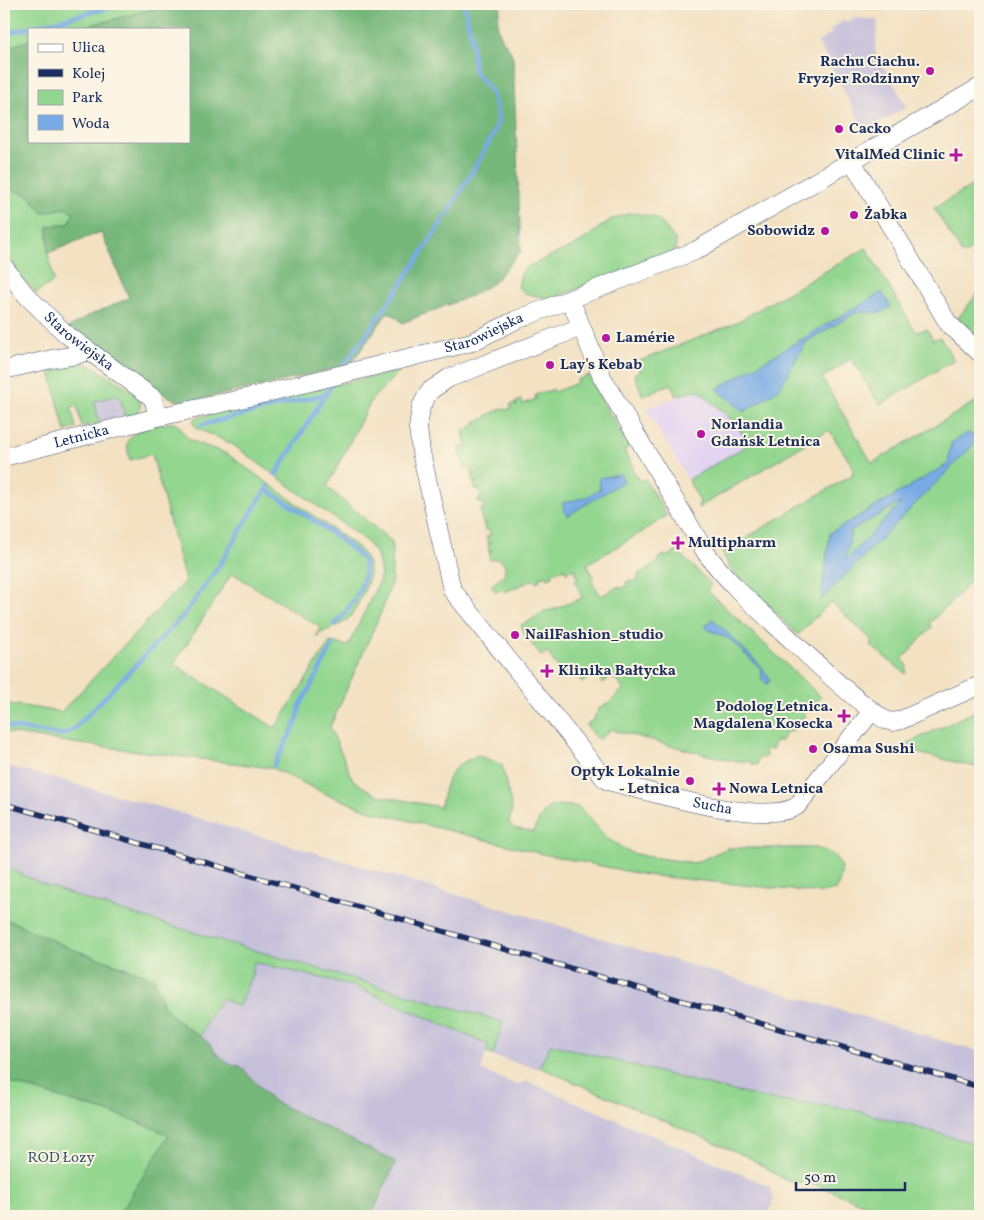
<svg xmlns="http://www.w3.org/2000/svg" width="984" height="1220" font-family="Vollkorn,serif">
<rect width="100%" height="100%" fill="#fcf5e5"/>
<filter id="ink" filterUnits="userSpaceOnUse"><feTurbulence type="fractalNoise" baseFrequency=".02" numOctaves="2"/><feDisplacementMap in="SourceGraphic" scale="10" xChannelSelector="R" yChannelSelector="G"/><feConvolveMatrix kernelMatrix="1 2 1 2 8 2 1 2 1" color-interpolation-filters="sRGB"/></filter>
<filter id="wash" filterUnits="userSpaceOnUse"><feTurbulence type="fractalNoise" baseFrequency=".0096" numOctaves="4" result="noise"/><feDisplacementMap in="SourceGraphic" scale="20" xChannelSelector="R" yChannelSelector="G"/><feGaussianBlur stdDeviation="1.12" result="paint"/><feColorMatrix in="noise" values="0 0 0 0 0 0 0 0 0 0 0 0 0 0 0 0 0 1.4 0 .05"/><feComposite in="paint" operator="in"/></filter>
<g filter="url(#wash)">
<rect width="100%" height="100%" fill="#f3e1c2"/>
<path fill="#e3d3f2" d="M 698,390 L 735,423 L 749,445 L 688,480 L 646,408 Z"/>
<g fill="#c6c0da">
<path d="M 854,18 L 878,20 L 875,52 L 907,107 L 865,131 L 818,42 L 832,33 L 830,30 L 844,20 L 847,23 Z"/>
<path d="M 119,395 L 125,416 L 102,422 L 98,419 L 94,401 Z"/>
<path d="M 4,765 L 167,809 L 394,876 L 980,1052 L 980,1145 L 851,1109 L 779,1101 L 723,1089 L 551,1044 L 539,1069 L 486,1054 L 481,1070 L 516,1085 L 527,1081 L 769,1186 L 774,1199 L 768,1216 L 371,1216 L 396,1162 L 273,1101 L 240,1066 L 229,1064 L 217,1054 L 208,1042 L 201,1037 L 202,1031 L 210,1016 L 222,998 L 238,1007 L 251,977 L 4,903 Z"/>
</g>
<g fill="#93d68f" stroke="#578276">
<path d="M 4,4 L 173,4 L 76,29 L 29,29 L 29,41 L 4,48 Z"/>
<path d="M 980,181 L 980,245 L 963,255 L 934,208 Z"/>
<path d="M 13,190 L 28,195 L 43,213 L 64,208 L 74,212 L 69,224 L 48,226 L 48,253 L 54,281 L 36,293 L 22,279 L 4,251 L 4,197 L 6,197 Z"/>
<path d="M 630,213 C 659,216 659,218 676,241 L 675,251 L 551,299 L 525,293 L 518,287 L 521,274 L 527,267 L 579,243 L 610,220 Z"/>
<path d="M 866,248 L 916,332 L 927,329 L 933,340 L 940,337 L 954,360 L 880,405 L 851,359 L 822,378 L 872,463 L 980,399 L 980,572 L 929,624 L 932,627 L 902,659 L 907,664 L 906,674 L 870,645 L 873,641 L 831,602 L 798,635 L 731,570 L 722,552 L 852,475 L 853,467 L 829,430 L 698,508 L 700,501 L 688,480 L 749,444 L 735,423 L 698,390 L 676,396 L 671,384 L 643,396 L 634,374 L 640,371 L 637,362 L 735,323 Z"/>
<path d="M 980,290 L 980,338 L 958,318 Z"/>
<path d="M 79,361 C 91,364 133,389 139,399 C 141,403 141,408 139,411 C 136,415 129,415 125,416 L 119,395 L 95,401 L 98,419 L 102,422 L 82,427 L 77,406 L 71,407 L 76,428 L 65,431 L 49,367 Z"/>
<path d="M 400,371 L 372,399 L 327,487 L 392,542 L 392,580 L 382,610 L 330,727 L 353,780 L 376,795 L 440,807 C 449,776 446,769 478,755 L 502,765 L 512,809 L 509,823 L 513,828 L 533,832 C 547,803 548,803 579,807 L 608,839 L 632,853 L 650,857 L 695,863 L 728,848 L 815,848 C 840,853 847,867 836,890 L 822,893 L 645,875 L 543,854 L 370,811 L 324,793 L 272,768 L 73,743 L 4,732 L 4,703 L 61,712 L 185,581 L 152,454 L 130,460 C 129,455 127,448 127,444 C 130,429 160,423 173,423 C 182,425 182,434 189,439 C 200,446 215,448 227,454 L 353,544 C 376,562 371,579 359,602 C 355,609 352,616 346,621 C 336,628 325,629 316,637 L 321,628 L 232,573 L 174,664 L 275,728 L 328,645 L 330,642 L 348,646 L 379,582 L 381,573 L 377,555 L 366,541 L 243,452 L 232,444 L 198,429 L 194,425 L 193,421 L 195,418 L 323,387 Z"/>
<path d="M 589,375 L 594,387 L 629,447 L 624,451 L 634,467 L 632,469 L 640,481 L 645,479 L 667,516 L 639,534 L 587,564 L 594,577 L 591,580 L 601,596 L 619,586 L 620,589 L 627,585 L 626,582 L 630,580 L 632,582 L 639,578 L 638,574 L 660,561 L 658,559 L 665,555 L 666,557 L 677,551 L 712,585 L 707,590 L 712,595 L 821,697 L 812,706 L 813,708 L 810,712 L 808,710 L 803,714 L 805,716 L 791,732 L 788,730 L 780,742 L 777,740 L 773,745 L 774,747 L 771,750 L 768,748 L 764,752 L 767,755 L 763,759 L 760,757 L 758,759 L 757,765 L 752,764 L 752,762 L 728,760 L 656,742 L 656,741 L 615,731 L 613,728 L 598,740 L 586,725 L 595,718 L 594,716 L 599,711 L 598,709 L 609,703 L 623,689 L 615,678 L 613,679 L 610,677 L 603,683 L 595,673 L 582,683 L 573,667 L 562,676 L 558,672 L 560,670 L 547,652 L 541,656 L 525,635 L 521,625 L 528,622 L 544,611 L 552,610 L 582,598 L 575,580 L 578,579 L 575,569 L 566,572 L 565,569 L 552,573 L 553,576 L 548,578 L 546,575 L 540,577 L 540,580 L 536,582 L 535,579 L 505,592 L 503,589 L 496,592 L 491,586 L 505,573 L 505,566 L 499,558 L 490,560 L 489,552 L 493,551 L 489,551 L 488,545 L 492,543 L 488,543 L 486,537 L 490,536 L 489,530 L 485,530 L 484,525 L 487,524 L 483,524 L 480,510 L 484,508 L 482,502 L 479,503 L 478,499 L 481,498 L 479,489 L 475,489 L 474,483 L 477,481 L 473,482 L 472,476 L 476,474 L 472,474 L 470,467 L 465,468 L 459,448 L 466,446 L 463,430 L 476,425 L 475,421 L 487,418 L 487,415 L 504,408 L 506,410 L 511,408 L 510,405 L 515,403 L 516,406 L 516,402 L 521,400 L 523,404 L 536,399 L 535,395 L 546,391 L 548,394 L 548,391 L 553,389 L 554,392 L 577,383 L 577,380 Z"/>
<path d="M 980,709 L 980,768 L 905,750 L 902,746 Z"/>
<path d="M 4,866 L 38,882 L 90,901 L 212,938 L 503,1022 L 493,1055 L 486,1053 L 489,1045 L 354,986 L 254,962 L 251,977 L 238,1007 L 222,998 C 214,1010 203,1023 201,1037 L 176,1020 L 164,1006 L 154,978 L 69,948 L 4,918 Z"/>
<path d="M 551,1044 L 723,1089 L 779,1101 L 851,1109 L 980,1145 L 980,1216 L 919,1216 L 899,1208 L 887,1208 L 863,1204 L 817,1185 L 787,1181 L 748,1157 L 539,1067 Z"/>
<path d="M 4,1081 L 131,1119 L 170,1135 L 118,1216 L 4,1216 Z"/>
</g>
<g fill="#76b77a" stroke="#48736c">
<path d="M 173,4 L 501,4 C 499,13 496,23 499,32 C 502,41 510,48 513,57 L 521,251 L 493,283 L 473,295 L 402,323 L 395,316 L 388,312 L 350,365 L 254,388 L 190,401 L 182,402 L 175,400 L 154,389 L 68,328 L 88,316 L 129,298 L 101,232 L 48,253 L 48,226 L 69,224 L 74,212 L 64,208 L 43,213 L 28,195 L 13,190 L 6,197 L 4,197 L 4,48 L 29,41 L 29,141 L 189,141 L 189,29 L 76,29 Z"/>
<path d="M 4,918 L 69,948 L 154,978 L 164,1006 L 176,1020 L 208,1042 L 217,1054 L 229,1064 L 240,1066 L 273,1101 L 396,1162 L 371,1216 L 118,1216 L 169,1135 L 131,1119 L 4,1081 Z"/>
</g>
<g fill="#78abe5" stroke="#4a6da2" fill-rule="evenodd">
<path d="M 882,292 L 891,307 L 880,313 L 857,312 L 806,342 L 779,389 L 744,412 L 717,389 Z"/>
<path d="M 968,433 L 980,438 L 821,600 L 830,533 L 948,464 L 951,443 ZM 902,502 L 847,559 L 846,559 L 851,531 Z"/>
<path d="M 620,474 L 624,481 L 567,516 L 562,503 L 587,497 L 600,489 L 599,478 Z"/>
<path d="M 713,619 L 762,667 L 770,680 L 767,684 L 762,679 L 761,669 L 729,639 L 709,630 L 705,626 Z"/>
</g>
<g fill="none" stroke-linecap="round" stroke-linejoin="round">
<g stroke="#78abe5" stroke-width="4.5">
<path d="M 4,34 L 124,4"/>
<path d="M 344,365 C 399,290 452,212 496,129 L 498,120 L 496,107 L 492,93 L 474,71 L 471,36 L 464,4"/>
<path d="M 201,425 L 326,394"/>
<path d="M 276,474 L 331,386"/>
<path d="M 266,489 C 284,501 360,548 364,563 C 369,582 348,612 335,624"/>
<path d="M 4,726 L 59,735 L 65,734 L 74,729 L 183,616 L 215,572 L 268,486"/>
<path d="M 274,765 L 297,721 L 300,706 L 333,645"/>
</g>
</g>
</g>
<g filter="url(#ink)">
<g fill="none" stroke-linecap="round" stroke-linejoin="round">
<defs>
<g id="minor">
<path d="M 852,161 L 948,323 L 980,353"/>
<path id="s1" d="M 4,267 L 26,295 L 66,334 L 153,398 L 158,417"/>
<path d="M 570,299 L 602,377 L 706,553 C 729,584 758,609 786,635 C 818,665 849,695 885,720 L 893,722 L 901,720 L 980,685"/>
<path id="s2" d="M 581,327 L 449,378 L 431,390 L 426,397 L 421,407 L 418,428 L 421,452 L 452,590 L 605,779 L 608,781 C 647,791 764,827 797,806 L 872,711"/>
<path d="M 4,370 L 52,359 L 77,355 L 87,351"/>
<path id="s3" d="M 4,457 L 158,417 L 250,397 L 472,342 L 516,320 L 695,251 L 980,87"/>
</g>
</defs>
<use href="#minor" stroke="#3b4a6d" stroke-width="19"/>
<use href="#minor" stroke="#fff" stroke-width="18"/>
<defs>
<path id="rail" d="M 4,804 L 980,1087"/>
</defs>
<use href="#rail" stroke="#1b2f5e" stroke-width="5.5"/>
<use href="#rail" stroke="#fcf5e5" stroke-width="4" stroke-dasharray="11" stroke-linecap="butt"/>
</g>
</g>
<g fill="#b5179e" stroke="#fcf5e5" stroke-width="2">
<circle cx="930" cy="71" r="5"/>
<circle cx="839" cy="129" r="5"/>
<path d="M953.5 147.5h5v5h5v5h-5v5h-5v-5h-5v-5h5z"/>
<circle cx="854" cy="215" r="5"/>
<circle cx="825" cy="231" r="5"/>
<circle cx="606" cy="338" r="5"/>
<circle cx="550" cy="365" r="5"/>
<circle cx="701" cy="434" r="5"/>
<path d="M675.5 535.5h5v5h5v5h-5v5h-5v-5h-5v-5h5z"/>
<circle cx="515" cy="635" r="5"/>
<path d="M544.5 663.5h5v5h5v5h-5v5h-5v-5h-5v-5h5z"/>
<path d="M841.5 708.5h5v5h5v5h-5v5h-5v-5h-5v-5h5z"/>
<circle cx="813" cy="749" r="5"/>
<circle cx="690" cy="781" r="5"/>
<path d="M716.5 781.5h5v5h5v5h-5v5h-5v-5h-5v-5h5z"/>
</g>
<g text-anchor="middle" dominant-baseline="central" stroke-width="4" stroke-linejoin="round" paint-order="stroke">
<g font-size="15" font-weight="bold" fill="#1b2f5e" stroke="#fcf5e5" text-anchor="start">
<text x="920" y="62" text-anchor="end">Rachu Ciachu.<tspan x="920" dy="17">Fryzjer Rodzinny</tspan></text>
<text x="849" y="129">Cacko</text>
<text x="945" y="155" text-anchor="end">VitalMed Clinic</text>
<text x="864" y="215">Żabka</text>
<text x="815" y="231" text-anchor="end">Sobowidz</text>
<text x="616" y="338">Lamérie</text>
<text x="560" y="365">Lay's Kebab</text>
<text x="711" y="425">Norlandia<tspan x="711" dy="17">Gdańsk Letnica</tspan></text>
<text x="688" y="543">Multipharm</text>
<text x="525" y="635">NailFashion_studio</text>
<text x="558" y="671">Klinika Bałtycka</text>
<text x="833" y="707" text-anchor="end">Podolog Letnica.<tspan x="833" dy="17">Magdalena Kosecka</tspan></text>
<text x="823" y="749">Osama Sushi</text>
<text x="680" y="772" text-anchor="end">Optyk Lokalnie<tspan x="680" dy="17">- Letnica</tspan></text>
<text x="729" y="789">Nowa Letnica</text>
</g>
<g font-size="15" fill="#1b2f5e" stroke="#fcf5e5">
<text stroke="none"><textPath href="#s3" startOffset="496">Starowiejska</textPath></text>
<text stroke="none"><textPath href="#s1" startOffset="106">Starowiejska</textPath></text>
<text stroke="none"><textPath href="#s3" startOffset="80">Letnicka</textPath></text>
<text stroke="none"><textPath href="#s2" startOffset="724">Sucha</textPath></text>
</g>
<g font-size="15" fill="#39596a" stroke="#fcf5e5">
<text x="61" y="1158">ROD Łozy</text>
</g>
</g>
<rect width="984" height="1220" fill="none" stroke="#fcf5e5" stroke-width="20"/>
<rect x="28" y="28" width="162" height="115" fill="#fcf5e5" stroke="#a2a6af"/>
<rect x="38" y="44" width="25" height="8" fill="#ffffff" stroke="#a2a6af"/>
<text x="72" y="52" font-size="15" fill="#1b2f5e">Ulica</text>
<rect x="38" y="69" width="25" height="8" fill="#1b2f5e" stroke="#a2a6af"/>
<text x="72" y="78" font-size="15" fill="#1b2f5e">Kolej</text>
<rect x="38" y="90" width="25" height="15" fill="#93d68f" stroke="#a2a6af"/>
<text x="72" y="102" font-size="15" fill="#1b2f5e">Park</text>
<rect x="38" y="115" width="25" height="15" fill="#78abe5" stroke="#a2a6af"/>
<text x="72" y="128" font-size="15" fill="#1b2f5e">Woda</text>
<path d="M796 1182v8h109v-8" fill="none" stroke="#1b2f5e" stroke-width="2.5"/>
<text x="804" y="1182" font-size="15" fill="#1b2f5e" stroke="#fcf5e5" stroke-width="4" paint-order="stroke">50 m</text>
</svg>
